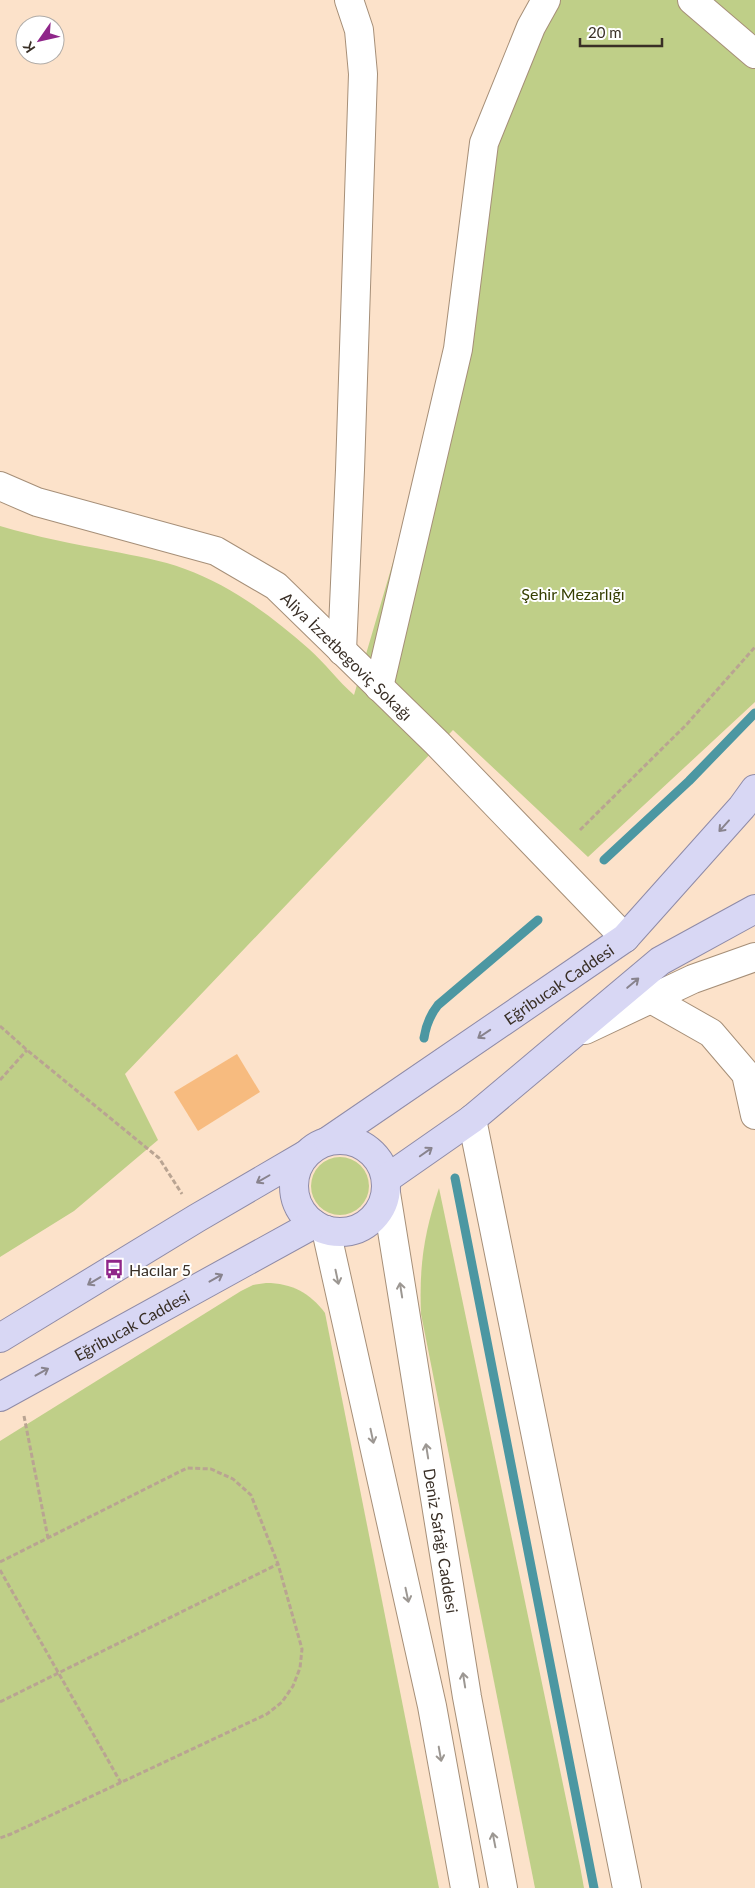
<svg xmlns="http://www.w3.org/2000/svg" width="755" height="1888" font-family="Lato,sans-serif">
<rect width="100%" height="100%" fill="#fce2ca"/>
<g fill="#bfcf88">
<path d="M 531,0 L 755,0 L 755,702 L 588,857 L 453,730 L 125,1074 L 158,1140 L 74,1211 L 0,1257 L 0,526 C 37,537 74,544 111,551 C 136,556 161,560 185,569 C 230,585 273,617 309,649 C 325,663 338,681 354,695 L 433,426 L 458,262 Z"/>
<circle cx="340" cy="1186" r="29"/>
<path d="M 439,1188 L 580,1866 L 584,1888 L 535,1888 L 421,1314 C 419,1266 424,1233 439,1188 Z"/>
<path d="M 266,1283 C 292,1283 310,1293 325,1313 L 439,1888 L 0,1888 L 0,1441 L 241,1291 L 253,1285 Z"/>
</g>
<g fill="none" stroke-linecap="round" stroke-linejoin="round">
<g stroke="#4c97a2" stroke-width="9">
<path d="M 604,860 L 689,781 L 755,713"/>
<path d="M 424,1038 C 426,1025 430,1015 438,1005 L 538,920"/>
<path d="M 455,1178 L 594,1888"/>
</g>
</g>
<path fill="#f7bb7f" d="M 237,1054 L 260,1092 L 198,1131 L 174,1092 Z"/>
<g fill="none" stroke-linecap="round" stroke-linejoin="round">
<defs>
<g id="street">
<path d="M 692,0 L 755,54"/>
<path id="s1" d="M 0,486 L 37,502 L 216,551 L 276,586 L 437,743 L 625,938"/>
<path d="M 342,651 L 350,470 L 363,74 L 359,30 L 349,0"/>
<path d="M 379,687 L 458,349 L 484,143 L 531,27 L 546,0"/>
<path d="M 651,999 L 711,1033 L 746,1074 L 755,1115"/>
<path d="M 472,1119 L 627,1888"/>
</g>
<g id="secondary">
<path d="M 585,1030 L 693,979 L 755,957"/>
<path id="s2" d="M 386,1193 L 467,1697 L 503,1888"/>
<path d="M 326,1230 L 432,1706 L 465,1888"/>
</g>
<g id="primary">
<circle cx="340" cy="1186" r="46"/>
<path id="s3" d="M 328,1141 L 625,938 L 742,807 L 755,789"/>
<path d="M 386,1179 L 472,1119 L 660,961 L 755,909"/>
<path d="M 0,1338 L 197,1218 L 305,1155"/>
<path id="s4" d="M 0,1397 L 314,1224"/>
</g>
</defs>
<use href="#street" stroke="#a68f78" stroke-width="30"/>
<use href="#secondary" stroke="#a68f78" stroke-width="30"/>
<use href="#primary" stroke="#8f8ba7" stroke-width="30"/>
<g stroke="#b9a492" stroke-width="3" stroke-dasharray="5 2.5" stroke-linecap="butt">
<path d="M 580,830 L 687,724 L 755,647"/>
<path d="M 0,1026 L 27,1050 L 159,1158 L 182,1194"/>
<path d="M 0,1080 L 27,1050"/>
<path d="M 24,1416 L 48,1538"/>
<path d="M 0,1562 L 187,1468 L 211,1469 L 233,1479 L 251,1495 L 278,1564 L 302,1649 L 300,1668 L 293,1686 L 282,1702 L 267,1714 L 11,1834 L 0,1838"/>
<path d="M 0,1570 L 121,1783"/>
<path d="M 0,1702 L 278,1564"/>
</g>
<use href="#street" stroke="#fff" stroke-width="28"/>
<use href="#secondary" stroke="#fff" stroke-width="28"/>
<use href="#primary" stroke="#d8d7f4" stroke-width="28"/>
</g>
<defs><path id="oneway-shaft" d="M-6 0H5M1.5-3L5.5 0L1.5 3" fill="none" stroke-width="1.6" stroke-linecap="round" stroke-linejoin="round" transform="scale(1.25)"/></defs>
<g stroke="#88838d">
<use href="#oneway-shaft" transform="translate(724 826) rotate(132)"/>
<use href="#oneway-shaft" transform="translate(633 983) rotate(-40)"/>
<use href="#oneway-shaft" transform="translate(484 1034) rotate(146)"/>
<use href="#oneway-shaft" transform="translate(426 1152) rotate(-35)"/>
<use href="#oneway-shaft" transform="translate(263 1179) rotate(150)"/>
<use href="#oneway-shaft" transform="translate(216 1278) rotate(-29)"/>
<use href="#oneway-shaft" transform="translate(94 1281) rotate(149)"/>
<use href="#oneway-shaft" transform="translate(42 1372) rotate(-29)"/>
</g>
<g stroke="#9c9792">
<use href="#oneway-shaft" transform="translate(337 1277) rotate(78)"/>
<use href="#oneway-shaft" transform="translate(401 1290) rotate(-99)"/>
<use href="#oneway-shaft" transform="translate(372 1436) rotate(78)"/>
<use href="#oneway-shaft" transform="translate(427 1451) rotate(-99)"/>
<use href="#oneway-shaft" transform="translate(407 1595) rotate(78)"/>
<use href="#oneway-shaft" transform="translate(464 1680) rotate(-99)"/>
<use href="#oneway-shaft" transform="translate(440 1754) rotate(80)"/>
<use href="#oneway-shaft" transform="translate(494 1840) rotate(-101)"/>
</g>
<defs>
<symbol id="bus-bare" viewBox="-9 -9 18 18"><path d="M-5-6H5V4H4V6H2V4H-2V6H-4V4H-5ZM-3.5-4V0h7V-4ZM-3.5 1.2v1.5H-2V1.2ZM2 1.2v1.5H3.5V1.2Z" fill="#8f268a" stroke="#fff" stroke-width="2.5" paint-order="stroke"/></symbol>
</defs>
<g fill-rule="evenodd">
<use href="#bus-bare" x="100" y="1255" width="28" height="28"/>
</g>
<g text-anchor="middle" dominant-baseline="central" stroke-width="4" stroke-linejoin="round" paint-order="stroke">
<g font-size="16" fill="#353e00" stroke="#fff">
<text x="573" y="593">Şehir Mezarlığı</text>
</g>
<g font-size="16" fill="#392f26" stroke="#fff">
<text stroke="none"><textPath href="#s1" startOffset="395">Aliya İzzetbegoviç Sokağı</textPath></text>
<text stroke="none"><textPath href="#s3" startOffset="279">Eğribucak Caddesi</textPath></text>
<text stroke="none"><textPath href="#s4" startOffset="150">Eğribucak Caddesi</textPath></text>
<text stroke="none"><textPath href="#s2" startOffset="352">Deniz Safağı Caddesi</textPath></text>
</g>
<g font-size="16" fill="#392f26" stroke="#fff" text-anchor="start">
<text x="129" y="1269">Hacılar 5</text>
</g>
</g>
<g transform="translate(40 40) rotate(236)"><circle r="24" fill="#ffffff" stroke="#b0aca8"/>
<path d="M0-4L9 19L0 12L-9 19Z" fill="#8f268a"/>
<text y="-8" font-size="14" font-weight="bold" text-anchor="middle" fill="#392f26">K</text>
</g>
<path d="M580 38v8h82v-8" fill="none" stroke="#392f26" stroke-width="2.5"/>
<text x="588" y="38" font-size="15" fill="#392f26" stroke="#ffffff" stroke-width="4" paint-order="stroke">20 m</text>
</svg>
